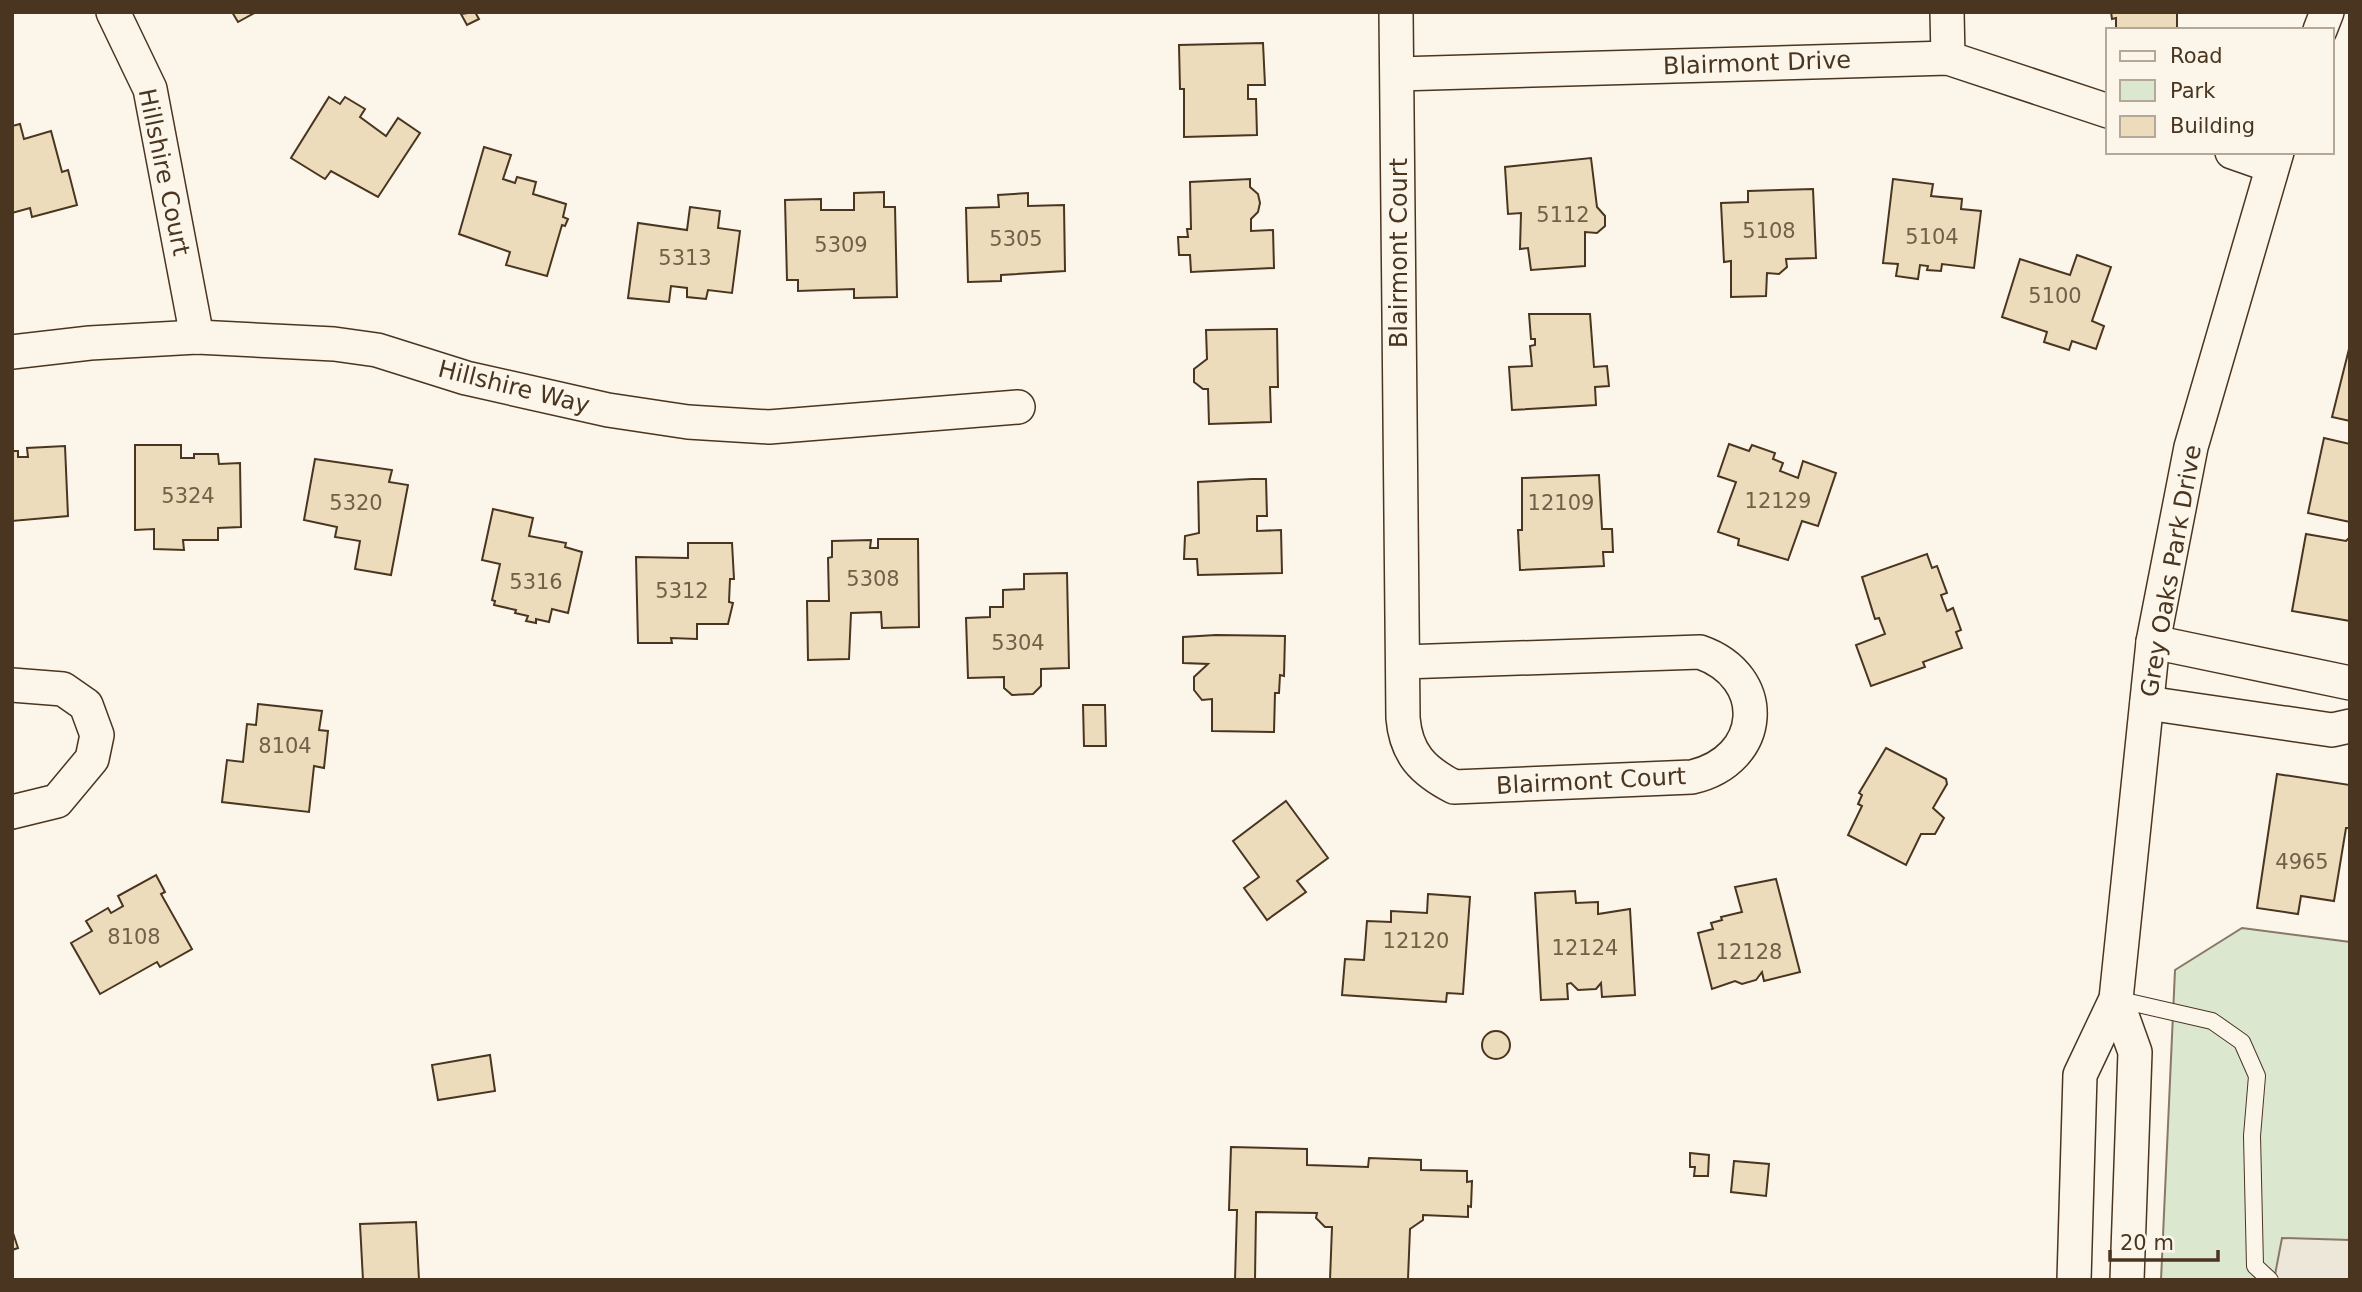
<svg xmlns="http://www.w3.org/2000/svg" width="2362" height="1292" font-family="'DejaVu Sans',sans-serif">
<rect width="100%" height="100%" fill="#fbf6e9"/>
<path fill="#dce7d0" stroke="#887966" stroke-width="2" d="M 2242,928 L 2350,942 L 2350,1280 L 2161,1280 L 2175,970 Z"/>
<path fill="#ede7d9" stroke="#887966" stroke-width="2" d="M 2282,1238 L 2350,1240 L 2350,1280 L 2274,1280 Z"/>
<g fill="#ecdcbc" stroke="#4a3520" stroke-width="2">
<path d="M 232,12 L 256,12 L 238,22 Z"/>
<path d="M 475,12 L 479,19 L 467,25 L 461,14 Z"/>
<path d="M 2111,12 L 2177,12 L 2177,30 L 2116,30 L 2116,18 L 2112,19 Z"/>
<path d="M 1263,43 L 1265,85 L 1248,85 L 1248,99 L 1256,99 L 1257,135 L 1184,137 L 1184,89 L 1180,89 L 1179,45 Z"/>
<path d="M 329,97 L 340,104 L 345,97 L 365,109 L 360,117 L 386,136 L 398,118 L 420,133 L 378,197 L 331,171 L 325,179 L 291,158 Z"/>
<path d="M 20,124 L 24,139 L 51,131 L 62,172 L 68,170 L 77,205 L 32,217 L 30,208 L 12,213 L 12,126 Z"/>
<path d="M 484,147 L 511,155 L 503,179 L 515,183 L 517,177 L 536,182 L 533,194 L 566,204 L 563,217 L 568,219 L 565,226 L 562,225 L 547,276 L 506,265 L 510,252 L 459,234 Z"/>
<path d="M 1591,158 L 1597,207 L 1605,216 L 1605,226 L 1597,233 L 1585,232 L 1585,266 L 1531,270 L 1528,248 L 1520,249 L 1521,213 L 1508,214 L 1505,167 Z"/>
<path d="M 1250,179 L 1250,187 L 1258,194 L 1260,203 L 1258,212 L 1251,219 L 1251,231 L 1273,230 L 1274,268 L 1191,272 L 1190,255 L 1179,255 L 1178,237 L 1188,237 L 1187,229 L 1191,229 L 1190,182 Z"/>
<path d="M 1893,179 L 1933,184 L 1931,196 L 1962,199 L 1961,209 L 1981,211 L 1974,268 L 1942,264 L 1941,271 L 1927,270 L 1928,266 L 1920,265 L 1918,279 L 1896,276 L 1898,264 L 1883,263 Z"/>
<path d="M 1813,189 L 1816,258 L 1786,259 L 1787,267 L 1779,274 L 1767,273 L 1766,296 L 1731,297 L 1731,261 L 1724,262 L 1721,203 L 1748,202 L 1748,191 Z"/>
<path d="M 884,192 L 884,207 L 895,207 L 897,297 L 854,298 L 854,289 L 798,291 L 798,280 L 787,280 L 785,200 L 821,199 L 821,210 L 854,210 L 854,193 Z"/>
<path d="M 1028,193 L 1028,206 L 1064,205 L 1065,271 L 1001,275 L 1001,281 L 968,282 L 966,208 L 999,207 L 998,195 Z"/>
<path d="M 690,207 L 720,211 L 718,228 L 740,231 L 732,293 L 708,290 L 706,299 L 687,297 L 687,288 L 671,286 L 669,302 L 628,298 L 638,223 L 687,230 Z"/>
<path d="M 2077,255 L 2111,267 L 2092,321 L 2104,326 L 2096,349 L 2072,341 L 2069,350 L 2044,342 L 2047,332 L 2002,317 L 2020,259 L 2070,275 Z"/>
<path d="M 1529,314 L 1590,314 L 1594,367 L 1607,366 L 1609,386 L 1595,387 L 1596,405 L 1512,410 L 1509,367 L 1532,366 L 1530,346 L 1535,345 L 1535,339 L 1531,339 Z"/>
<path d="M 1277,329 L 1278,387 L 1270,387 L 1271,422 L 1209,424 L 1208,389 L 1203,389 L 1194,382 L 1194,369 L 1207,359 L 1206,330 Z"/>
<path d="M 2350,345 L 2350,421 L 2332,417 Z"/>
<path d="M 2324,438 L 2350,444 L 2350,522 L 2308,513 Z"/>
<path d="M 1729,444 L 1749,451 L 1752,445 L 1775,453 L 1773,459 L 1783,463 L 1780,471 L 1798,478 L 1803,461 L 1836,473 L 1818,526 L 1802,521 L 1788,560 L 1738,545 L 1739,539 L 1718,532 L 1736,482 L 1718,476 Z"/>
<path d="M 135,445 L 181,445 L 181,458 L 194,458 L 194,454 L 218,454 L 219,464 L 240,463 L 241,527 L 218,528 L 218,540 L 183,540 L 184,550 L 154,549 L 154,529 L 135,530 Z"/>
<path d="M 65,446 L 68,516 L 12,521 L 12,451 L 18,451 L 18,457 L 28,457 L 27,448 Z"/>
<path d="M 315,459 L 392,470 L 389,482 L 408,485 L 391,575 L 355,569 L 360,541 L 335,537 L 337,527 L 304,520 Z"/>
<path d="M 1599,475 L 1602,529 L 1612,529 L 1613,552 L 1603,552 L 1604,566 L 1520,570 L 1518,530 L 1522,530 L 1522,478 Z"/>
<path d="M 1252,479 L 1266,479 L 1267,516 L 1257,516 L 1257,531 L 1281,530 L 1282,573 L 1198,575 L 1197,559 L 1184,559 L 1185,536 L 1199,533 L 1198,482 Z"/>
<path d="M 493,509 L 533,518 L 529,536 L 566,543 L 565,547 L 582,552 L 568,613 L 552,609 L 549,622 L 536,619 L 536,623 L 526,621 L 528,616 L 515,613 L 516,610 L 494,605 L 495,601 L 492,600 L 500,564 L 482,560 Z"/>
<path d="M 2306,534 L 2346,541 L 2350,537 L 2350,621 L 2292,611 Z"/>
<path d="M 878,539 L 918,539 L 919,627 L 882,628 L 881,612 L 851,613 L 849,659 L 808,660 L 807,601 L 829,601 L 828,558 L 832,557 L 832,541 L 871,540 L 870,548 L 878,548 Z"/>
<path d="M 688,543 L 732,543 L 734,579 L 730,579 L 729,602 L 733,603 L 728,624 L 697,624 L 697,639 L 671,638 L 672,643 L 638,643 L 636,557 L 688,558 Z"/>
<path d="M 1927,554 L 1932,568 L 1937,566 L 1947,593 L 1941,595 L 1947,611 L 1953,608 L 1961,630 L 1956,632 L 1962,648 L 1923,662 L 1925,667 L 1871,686 L 1856,645 L 1885,634 L 1879,618 L 1875,619 L 1862,577 Z"/>
<path d="M 1067,573 L 1069,668 L 1041,669 L 1041,686 L 1033,694 L 1012,695 L 1004,688 L 1004,677 L 968,678 L 966,618 L 990,617 L 990,607 L 1003,607 L 1003,590 L 1024,589 L 1024,574 Z"/>
<path d="M 1216,635 L 1285,636 L 1284,676 L 1280,675 L 1279,693 L 1275,693 L 1274,732 L 1212,731 L 1212,699 L 1202,700 L 1194,690 L 1194,677 L 1208,664 L 1183,663 L 1183,637 Z"/>
<path d="M 258,704 L 322,711 L 319,730 L 328,731 L 324,768 L 314,766 L 309,812 L 222,802 L 227,760 L 243,762 L 247,724 L 256,725 Z"/>
<path d="M 1083,705 L 1105,705 L 1106,746 L 1084,746 Z"/>
<path d="M 1886,748 L 1946,779 L 1947,784 L 1933,808 L 1944,818 L 1935,834 L 1921,834 L 1906,865 L 1848,835 L 1862,806 L 1858,804 L 1862,795 L 1859,793 Z"/>
<path d="M 2277,774 L 2350,785 L 2350,828 L 2346,828 L 2334,901 L 2301,896 L 2298,914 L 2257,908 Z"/>
<path d="M 1286,801 L 1328,858 L 1297,881 L 1306,892 L 1267,920 L 1244,888 L 1259,877 L 1233,841 Z"/>
<path d="M 156,875 L 165,892 L 161,894 L 192,949 L 160,967 L 157,962 L 100,994 L 71,943 L 92,931 L 86,921 L 108,908 L 111,913 L 123,906 L 118,896 Z"/>
<path d="M 1776,879 L 1800,972 L 1764,981 L 1762,972 L 1756,980 L 1742,984 L 1735,981 L 1712,989 L 1698,933 L 1713,929 L 1711,923 L 1722,920 L 1721,917 L 1742,912 L 1735,887 Z"/>
<path d="M 1575,891 L 1576,903 L 1598,902 L 1598,914 L 1630,909 L 1635,995 L 1602,997 L 1601,983 L 1596,989 L 1578,990 L 1571,983 L 1567,984 L 1568,999 L 1541,1000 L 1535,893 Z"/>
<path d="M 1428,894 L 1470,897 L 1463,994 L 1447,993 L 1446,1002 L 1342,995 L 1345,959 L 1364,960 L 1367,921 L 1391,922 L 1391,911 L 1427,913 Z"/>
<circle cx="1496" cy="1045" r="14"/>
<path d="M 490,1055 L 495,1091 L 438,1100 L 432,1065 Z"/>
<path d="M 1231,1147 L 1307,1149 L 1307,1165 L 1368,1167 L 1369,1158 L 1421,1160 L 1421,1170 L 1467,1171 L 1467,1182 L 1472,1181 L 1471,1207 L 1468,1206 L 1468,1217 L 1423,1215 L 1423,1220 L 1410,1229 L 1408,1279 L 1411,1280 L 1330,1280 L 1332,1227 L 1325,1227 L 1316,1218 L 1317,1213 L 1256,1212 L 1255,1280 L 1235,1280 L 1237,1210 L 1229,1210 Z"/>
<path d="M 1690,1153 L 1709,1155 L 1708,1176 L 1694,1176 L 1695,1167 L 1690,1167 Z"/>
<path d="M 1734,1161 L 1769,1164 L 1766,1196 L 1731,1192 Z"/>
<path d="M 416,1222 L 419,1280 L 363,1280 L 360,1224 Z"/>
<path d="M 12,1230 L 18,1248 L 12,1250 Z"/>
</g>
<g fill="none" stroke-linecap="round" stroke-linejoin="round">
<defs>
<path id="lane" d="M 2116,999 L 2212,1021 L 2242,1042 L 2257,1076 L 2252,1136 L 2255,1266 L 2270,1280"/>
<g id="street">
<path d="M 113,12 L 150,89 L 197,337"/>
<path d="M 1396,12 L 1403,718 C 1406,754 1423,771 1454,787 L 1692,777 C 1765,760 1771,677 1700,652 L 1403,662"/>
<path d="M 1947,12 L 1948,58"/>
<path d="M 2320,30 L 2327,12"/>
<path d="M 1398,74 L 1948,58 L 2108,111"/>
<path d="M 2232,152 L 2272,166"/>
<path d="M 12,352 L 90,343 L 197,337 L 334,344 L 377,350 L 466,378 L 608,410 L 688,422 L 769,427 L 1018,407"/>
<path d="M 2153,642 L 2350,683"/>
<path d="M 12,685 L 63,689 L 86,705 L 97,735 L 92,759 L 57,801 L 12,812"/>
<path d="M 2147,703 L 2332,730 L 2350,726"/>
<path d="M 2116,999 L 2135,1052 L 2127,1280"/>
<path d="M 2074,1280 L 2080,1075 L 2116,999 L 2153,642 L 2191,447 L 2277,152"/>
</g>
</defs>
<use href="#lane" stroke="#4a3520" stroke-width="18"/>
<use href="#street" stroke="#4a3520" stroke-width="36"/>
<use href="#lane" stroke="#fbf6e9" stroke-width="16"/>
<use href="#street" stroke="#fbf6e9" stroke-width="33"/>
</g>
<g text-anchor="middle" dominant-baseline="central" stroke-width="5" stroke-linejoin="round" paint-order="stroke">
<g font-size="21" fill="#725f47">
<text x="1563" y="215">5112</text>
<text x="1769" y="231">5108</text>
<text x="1932" y="237">5104</text>
<text x="1016" y="239">5305</text>
<text x="841" y="245">5309</text>
<text x="685" y="258">5313</text>
<text x="2055" y="296">5100</text>
<text x="188" y="496">5324</text>
<text x="1778" y="501">12129</text>
<text x="356" y="503">5320</text>
<text x="1561" y="503">12109</text>
<text x="873" y="579">5308</text>
<text x="536" y="582">5316</text>
<text x="682" y="591">5312</text>
<text x="1018" y="643">5304</text>
<text x="285" y="746">8104</text>
<text x="2302" y="862">4965</text>
<text x="134" y="937">8108</text>
<text x="1416" y="941">12120</text>
<text x="1585" y="948">12124</text>
<text x="1749" y="952">12128</text>
</g>
<g font-size="24" fill="#4a3520" stroke="#fbf6e9">
<text transform="translate(1757 63) rotate(-2)">Blairmont Drive</text>
<text transform="translate(164 172) rotate(78)">Hillshire Court</text>
<text transform="translate(1399 253) rotate(-90)">Blairmont Court</text>
<text transform="translate(514 387) rotate(14)">Hillshire Way</text>
<text transform="translate(2171 571) rotate(-80)">Grey Oaks Park Drive</text>
<text transform="translate(1591 781) rotate(-3)">Blairmont Court</text>
</g>
</g>
<rect width="2362" height="1292" fill="none" stroke="#4a3520" stroke-width="28"/>
<rect x="2106" y="28" width="228" height="126" fill="#fbf6e9" stroke="#b4a999" stroke-width="2"/>
<rect x="2120" y="51" width="35" height="10" fill="#fbf6e9" stroke="#b4a999" stroke-width="2"/>
<text x="2170" y="63" font-size="21" fill="#4a3520">Road</text>
<rect x="2120" y="80" width="35" height="21" fill="#dce7d0" stroke="#b4a999" stroke-width="2"/>
<text x="2170" y="98" font-size="21" fill="#4a3520">Park</text>
<rect x="2120" y="116" width="35" height="21" fill="#ecdcbc" stroke="#b4a999" stroke-width="2"/>
<text x="2170" y="133" font-size="21" fill="#4a3520">Building</text>
<path d="M2110 1250v10h108v-10" fill="none" stroke="#4a3520" stroke-width="3.5"/>
<text x="2120" y="1250" font-size="21" fill="#4a3520" stroke="#fbf6e9" stroke-width="5" paint-order="stroke">20 m</text>
</svg>
